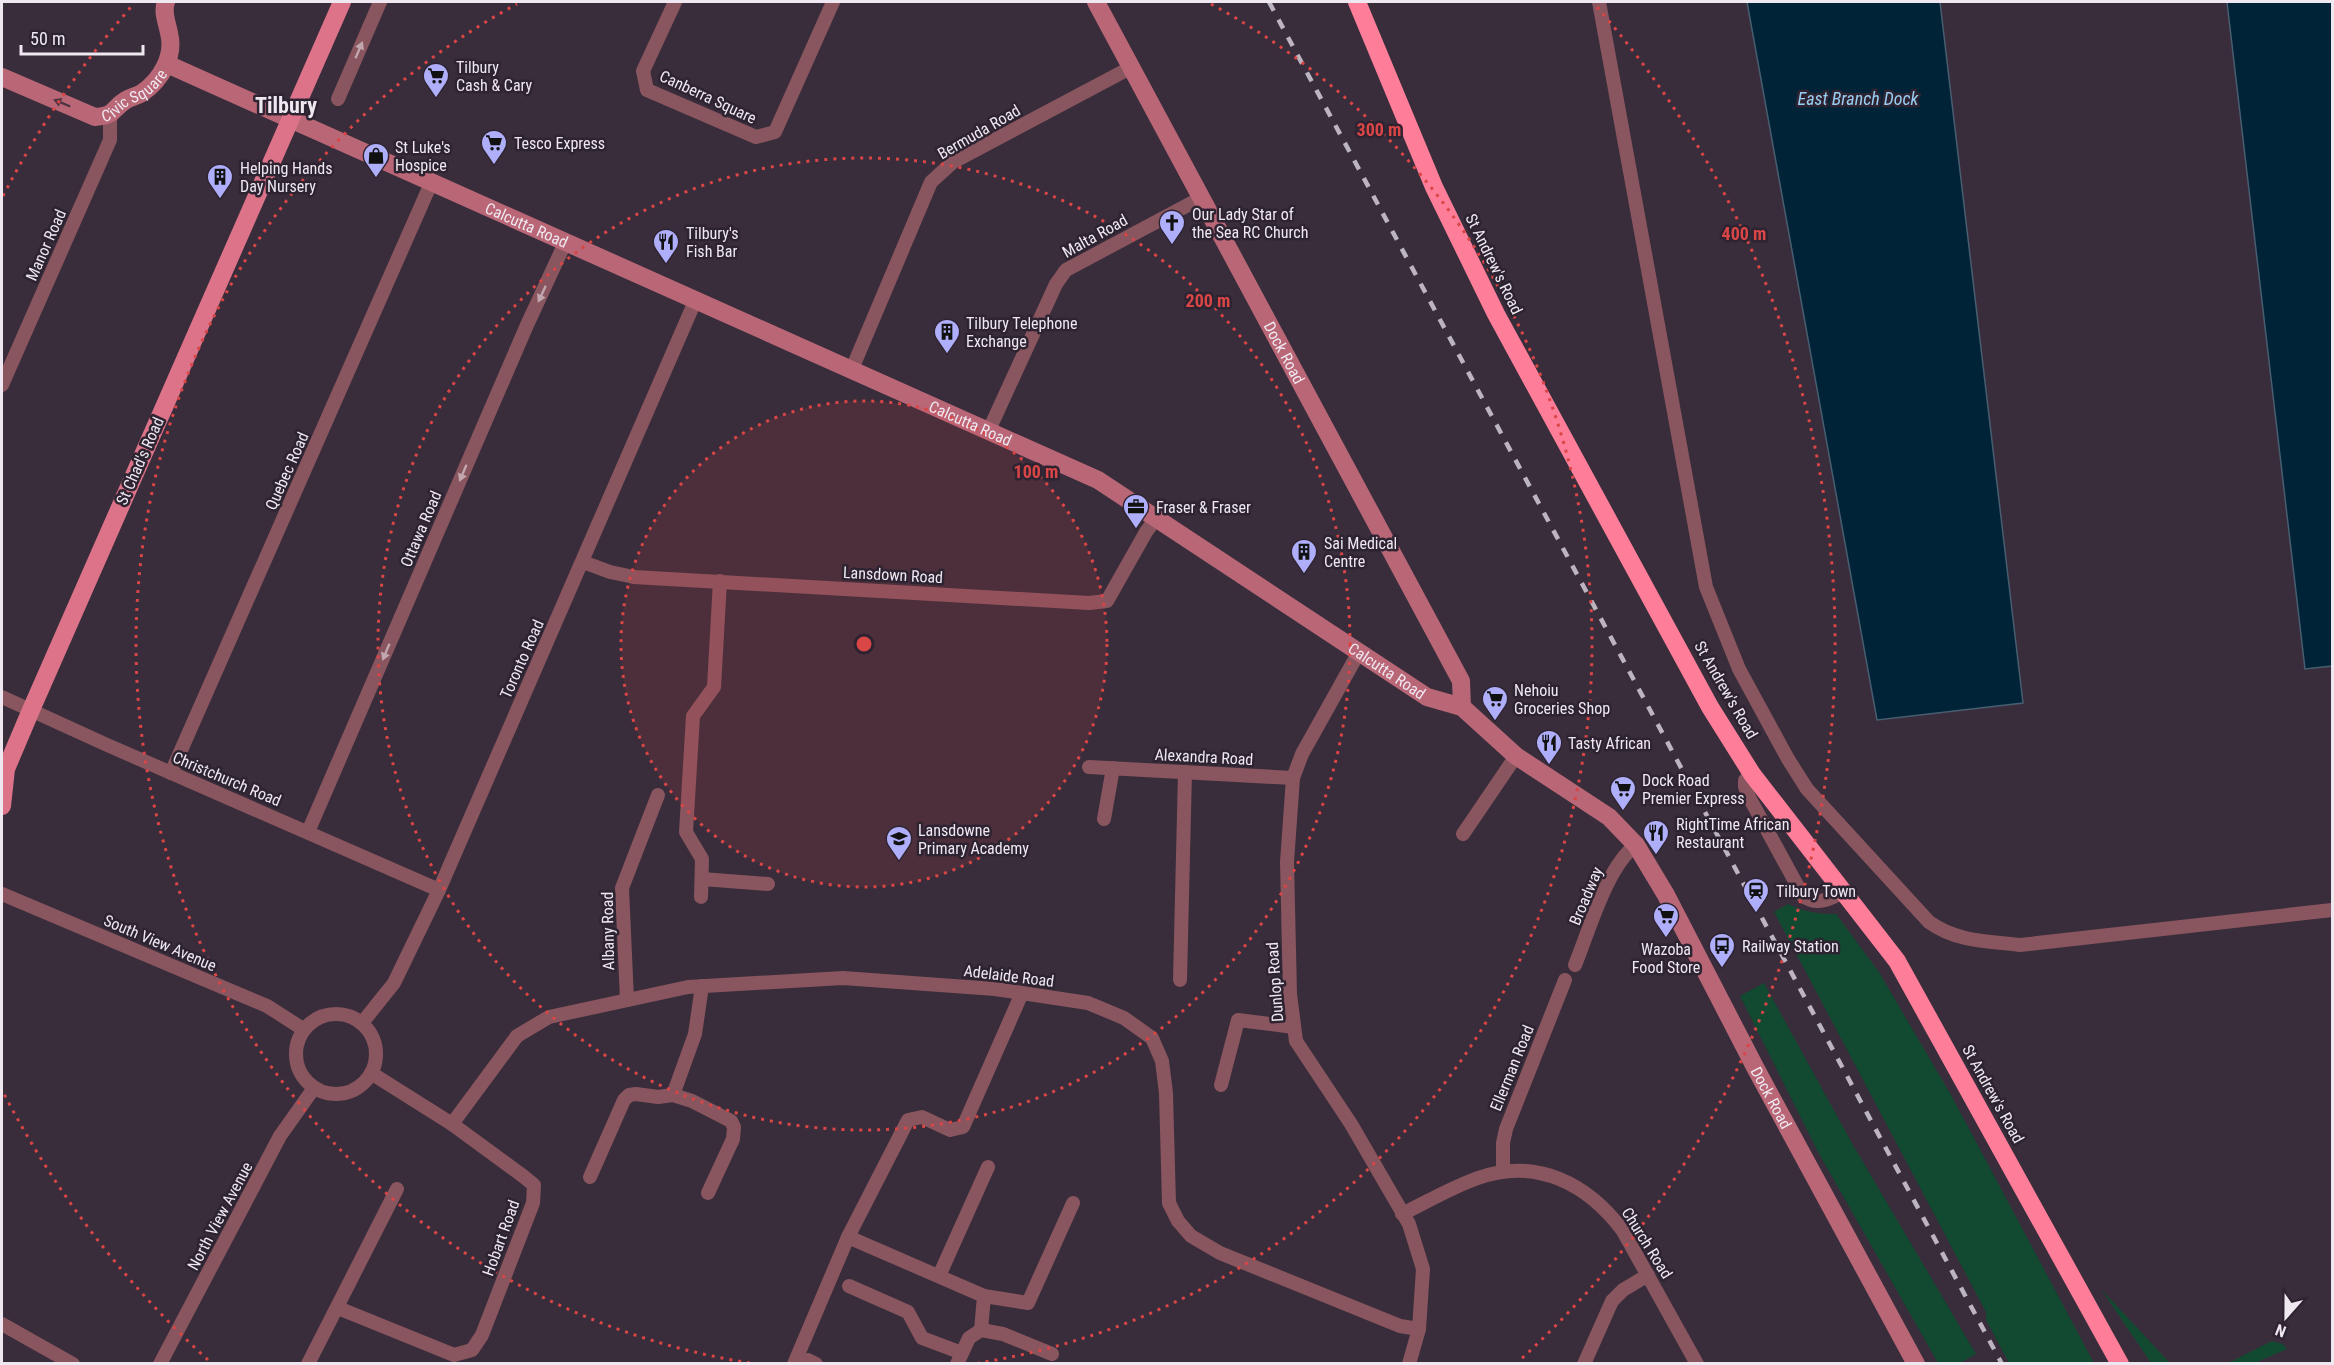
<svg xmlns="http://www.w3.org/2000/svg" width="2334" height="1365" font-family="'Roboto Condensed',sans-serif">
<rect width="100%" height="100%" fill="#392d3b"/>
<g fill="#124931">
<path d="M 1788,904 C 1805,912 1818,914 1836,914 L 1879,972 L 1951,1095 L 2094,1363 L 2009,1363 L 1986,1320 L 1986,1312 L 1774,912 Z"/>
<path d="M 1764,983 L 1853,1145 L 1976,1354 L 1960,1363 L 1938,1363 L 1818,1152 L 1740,996 Z"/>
<path d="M 2101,1289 L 2170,1363 L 2151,1363 Z"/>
<path d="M 2272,1341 L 2283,1344 L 2287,1349 L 2255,1363 L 2228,1363 Z"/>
</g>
<g fill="#002338" stroke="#485e70" stroke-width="1.5">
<path d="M 1747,2 L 1940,2 L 2023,703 L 1877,720 Z"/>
<path d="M 2227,2 L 2332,2 L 2332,666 L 2305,669 Z"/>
</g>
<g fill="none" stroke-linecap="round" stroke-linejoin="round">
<g stroke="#89555e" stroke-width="14">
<path d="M 675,2 L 643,71 L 647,90 L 756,137 L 775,132 L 833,2"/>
<path d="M 1599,2 L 1706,587 L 1739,669 L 1788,759 L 1807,789 L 1929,922 C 1957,942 1987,941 2020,945 L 2332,910"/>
<path d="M 338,99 L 380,2"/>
<path d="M 852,369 L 931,182 L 953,162 L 1130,68"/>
<path d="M 2,385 L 110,140 L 110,115"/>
<path d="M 989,430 L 1056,284 L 1066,270 L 1201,198"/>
<path d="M 583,562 L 610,572 L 634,577 L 1089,603 L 1107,601 L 1146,532 L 1157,517"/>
<path d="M 1359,652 L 1302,754 L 1293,778 L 1287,862 L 1290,994 L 1296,1041 L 1351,1124 L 1409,1224 L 1423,1269 L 1419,1329 L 1409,1364"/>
<path d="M 2,697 L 105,744 L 439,890"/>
<path d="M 1089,767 L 1293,778"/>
<path d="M 171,773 L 432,181"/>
<path d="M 1752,774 L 1745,780 L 1745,787 L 1749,797 L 1803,896 C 1817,906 1830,899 1843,892"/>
<path d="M 1104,819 L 1113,768"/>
<path d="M 308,832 L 527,325 L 566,241"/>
<path d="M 1463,834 L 1516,756"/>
<path d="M 702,879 L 768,884"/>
<path d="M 2,894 L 267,1006 L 303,1029"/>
<path d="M 701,897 L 702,859 L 686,832 L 693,716 L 714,687 L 720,581"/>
<path d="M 1575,965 C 1589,931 1607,866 1636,845"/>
<path d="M 1180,980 L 1185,772"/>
<path d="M 627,1000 L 622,888 L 658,795"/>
<circle cx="336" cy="1054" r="40"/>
<path d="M 362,1023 L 394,983 L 439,890 L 696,299"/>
<path d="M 1221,1085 L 1238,1020 L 1294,1027"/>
<path d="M 673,1095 L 695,1034 L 702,986"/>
<path d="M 452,1124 L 517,1036 L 549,1017 L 688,987 L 843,978 L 995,989 L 1088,1003 L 1124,1018 L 1152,1038 L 1162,1061 L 1166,1093 L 1169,1203 L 1178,1221 L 1191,1236 L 1220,1253 L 1400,1326 L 1419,1329"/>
<path d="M 1503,1171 L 1503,1143 L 1506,1129 L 1565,980"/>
<path d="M 590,1177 L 624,1100 L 629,1095 L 636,1094 L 658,1097 L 673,1095 L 692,1101 L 731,1121 L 734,1127 L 733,1139 L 708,1193"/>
<path d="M 1402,1214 C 1427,1202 1452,1187 1478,1178 C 1537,1157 1588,1184 1623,1231 L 1697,1364"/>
<path d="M 848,1237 L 984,1296 L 981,1330"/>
<path d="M 939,1276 L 988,1167"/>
<path d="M 849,1286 L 908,1312 L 922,1338 L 962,1353"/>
<path d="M 984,1296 L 1028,1303 L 1073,1203"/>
<path d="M 338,1308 L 454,1355 L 472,1350 L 482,1335 L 533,1203 L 534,1185 L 523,1176 L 452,1124 L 371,1073"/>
<path d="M 2,1324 L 73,1364"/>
<path d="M 808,1360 L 816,1364"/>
<path d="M 160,1364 L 280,1136 L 314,1088"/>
<path d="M 308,1364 L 397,1189"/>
<path d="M 794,1364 L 848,1237 L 908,1120 L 922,1117 L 950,1130 L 963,1127 L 1022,993"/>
<path d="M 957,1364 L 969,1338 L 981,1330 L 1003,1334 L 1052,1354"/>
<path d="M 1584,1364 L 1612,1301 L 1623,1290 L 1648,1275"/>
</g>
<g stroke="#b96676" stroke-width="18">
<path id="s1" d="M 1096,2 L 1461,681 L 1462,707"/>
<path id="s2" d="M 167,64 L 1098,480 L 1427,697 L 1462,707 L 1516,756 L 1609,817 L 1636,845 L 1666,895 L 1756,1069 L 1916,1364"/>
<path id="s3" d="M 2,77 L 95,117 C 117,115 110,110 126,100 C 131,97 137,96 142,93 C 161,80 175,56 169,33 C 167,22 162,12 166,2"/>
</g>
<path stroke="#dd7389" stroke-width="18" d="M 2,806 L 6,769 L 31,710 L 342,2"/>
<path stroke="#fe7e99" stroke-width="18" d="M 1357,2 L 1434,187 L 1496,314 L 1710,707 L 1752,774 L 1897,961 L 2120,1364"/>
<path stroke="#bcb4be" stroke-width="4.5" stroke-dasharray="10 10" stroke-linecap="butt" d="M 1269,2 L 2002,1364"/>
</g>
<defs><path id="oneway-solid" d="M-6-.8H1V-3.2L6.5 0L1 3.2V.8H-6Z" transform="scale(1.5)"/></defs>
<g fill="#c1a6af">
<use href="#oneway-solid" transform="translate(359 50) rotate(-67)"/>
<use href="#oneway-solid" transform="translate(542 294) rotate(115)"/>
<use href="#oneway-solid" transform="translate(463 473) rotate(113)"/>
<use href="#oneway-solid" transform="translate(386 652) rotate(113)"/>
</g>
<use fill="#513442" href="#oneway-solid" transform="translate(62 103) rotate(-157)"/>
<circle cx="864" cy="644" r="243" fill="#da4546" fill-opacity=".12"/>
<g fill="none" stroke="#da4546" stroke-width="3" stroke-dasharray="3 6">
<circle cx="864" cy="644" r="243"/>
<circle cx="864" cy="644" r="486"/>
<path d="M750 1363A728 728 0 0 1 517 4M1211 4A728 728 0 0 1 978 1363"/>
<path d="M208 1360A971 971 0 0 1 3 1092M3 196A971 971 0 0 1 131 7M1597 7A971 971 0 0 1 1520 1360"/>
</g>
<defs>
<symbol id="supermarket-pin" viewBox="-11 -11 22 30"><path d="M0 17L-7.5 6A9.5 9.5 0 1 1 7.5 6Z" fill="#afaefa" stroke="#2e2331"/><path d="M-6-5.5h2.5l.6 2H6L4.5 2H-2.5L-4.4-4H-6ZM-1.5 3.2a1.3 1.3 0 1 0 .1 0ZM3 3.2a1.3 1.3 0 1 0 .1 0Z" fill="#111"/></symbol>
<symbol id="shop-pin" viewBox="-11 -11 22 30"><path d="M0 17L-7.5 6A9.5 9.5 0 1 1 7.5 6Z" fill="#afaefa" stroke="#2e2331"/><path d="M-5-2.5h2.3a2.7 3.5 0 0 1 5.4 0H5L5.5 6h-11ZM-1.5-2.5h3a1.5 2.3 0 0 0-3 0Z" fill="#111"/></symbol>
<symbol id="building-pin" viewBox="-11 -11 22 30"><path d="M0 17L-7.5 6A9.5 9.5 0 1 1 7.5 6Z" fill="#afaefa" stroke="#2e2331"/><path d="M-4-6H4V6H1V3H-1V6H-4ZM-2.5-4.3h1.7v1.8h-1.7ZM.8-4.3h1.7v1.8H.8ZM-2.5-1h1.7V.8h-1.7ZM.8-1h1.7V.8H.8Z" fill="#111"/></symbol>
<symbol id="church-pin" viewBox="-11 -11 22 30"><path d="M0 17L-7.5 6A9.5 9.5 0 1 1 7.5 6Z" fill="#afaefa" stroke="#2e2331"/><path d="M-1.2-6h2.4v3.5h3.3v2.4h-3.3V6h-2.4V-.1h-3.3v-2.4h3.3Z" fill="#111"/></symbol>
<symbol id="restaurant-pin" viewBox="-11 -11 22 30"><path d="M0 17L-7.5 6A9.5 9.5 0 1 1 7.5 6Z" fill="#afaefa" stroke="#2e2331"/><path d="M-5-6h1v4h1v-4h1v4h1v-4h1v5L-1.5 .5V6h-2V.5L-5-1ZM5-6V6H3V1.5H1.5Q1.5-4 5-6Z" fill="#111"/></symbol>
<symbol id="office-pin" viewBox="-11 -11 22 30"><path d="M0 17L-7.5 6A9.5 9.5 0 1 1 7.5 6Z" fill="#afaefa" stroke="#2e2331"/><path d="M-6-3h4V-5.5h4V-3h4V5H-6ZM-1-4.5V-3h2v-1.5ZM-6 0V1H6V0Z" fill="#111"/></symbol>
<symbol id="school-pin" viewBox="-11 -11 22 30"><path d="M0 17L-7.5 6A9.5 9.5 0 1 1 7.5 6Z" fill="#afaefa" stroke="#2e2331"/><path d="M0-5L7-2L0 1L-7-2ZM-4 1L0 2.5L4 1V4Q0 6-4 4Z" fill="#111"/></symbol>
<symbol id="station-pin" viewBox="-11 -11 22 30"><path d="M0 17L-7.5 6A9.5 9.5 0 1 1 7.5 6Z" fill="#afaefa" stroke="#2e2331"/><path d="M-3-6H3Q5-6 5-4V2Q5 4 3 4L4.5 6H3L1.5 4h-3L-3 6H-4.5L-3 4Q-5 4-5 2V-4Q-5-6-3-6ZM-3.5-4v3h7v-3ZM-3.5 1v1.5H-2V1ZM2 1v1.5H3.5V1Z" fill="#111"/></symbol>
<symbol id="bus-pin" viewBox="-11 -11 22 30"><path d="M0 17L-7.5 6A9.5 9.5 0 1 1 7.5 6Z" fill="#afaefa" stroke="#2e2331"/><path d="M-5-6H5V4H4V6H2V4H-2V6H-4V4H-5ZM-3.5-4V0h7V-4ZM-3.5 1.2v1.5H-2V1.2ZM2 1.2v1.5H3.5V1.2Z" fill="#111"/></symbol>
</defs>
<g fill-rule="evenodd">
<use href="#supermarket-pin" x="421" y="61" width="30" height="40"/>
<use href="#supermarket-pin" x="479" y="128" width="30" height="40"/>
<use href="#shop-pin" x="361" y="141" width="30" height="40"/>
<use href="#building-pin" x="205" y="162" width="30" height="40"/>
<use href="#church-pin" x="1157" y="208" width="30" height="40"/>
<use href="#restaurant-pin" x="651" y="227" width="30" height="40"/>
<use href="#building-pin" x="932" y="317" width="30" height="40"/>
<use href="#office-pin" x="1121" y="492" width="30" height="40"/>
<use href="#building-pin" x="1289" y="537" width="30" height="40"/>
<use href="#supermarket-pin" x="1480" y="684" width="30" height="40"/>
<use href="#restaurant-pin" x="1534" y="728" width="30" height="40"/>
<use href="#supermarket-pin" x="1608" y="774" width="30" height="40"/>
<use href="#restaurant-pin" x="1641" y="818" width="30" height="40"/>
<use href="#school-pin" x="884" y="824" width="30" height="40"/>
<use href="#station-pin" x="1741" y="876" width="30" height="40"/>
<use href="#supermarket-pin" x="1651" y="901" width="30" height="40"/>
<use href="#bus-pin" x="1707" y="931" width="30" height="40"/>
</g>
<g text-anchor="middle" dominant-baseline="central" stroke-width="5" stroke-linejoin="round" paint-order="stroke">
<g font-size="16" fill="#efe8f1" stroke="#2e2331" text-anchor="start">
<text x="456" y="67">Tilbury<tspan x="456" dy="18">Cash &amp; Cary</tspan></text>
<text x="514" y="143">Tesco Express</text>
<text x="395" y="147">St Luke's<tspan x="395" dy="18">Hospice</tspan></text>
<text x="240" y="168">Helping Hands<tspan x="240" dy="18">Day Nursery</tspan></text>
<text x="1192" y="214">Our Lady Star of<tspan x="1192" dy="18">the Sea RC Church</tspan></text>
<text x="686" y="233">Tilbury's<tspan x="686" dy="18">Fish Bar</tspan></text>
<text x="966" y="323">Tilbury Telephone<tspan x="966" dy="18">Exchange</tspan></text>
<text x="1156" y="507">Fraser &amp; Fraser</text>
<text x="1324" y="543">Sai Medical<tspan x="1324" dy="18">Centre</tspan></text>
<text x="1514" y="690">Nehoiu<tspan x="1514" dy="18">Groceries Shop</tspan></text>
<text x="1568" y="743">Tasty African</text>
<text x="1642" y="780">Dock Road<tspan x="1642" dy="18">Premier Express</tspan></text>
<text x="1676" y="824">RightTime African<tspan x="1676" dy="18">Restaurant</tspan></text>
<text x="918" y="830">Lansdowne<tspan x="918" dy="18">Primary Academy</tspan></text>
<text x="1776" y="891">Tilbury Town</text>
<text x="1742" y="946">Railway Station</text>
<text x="1666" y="949" text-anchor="middle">Wazoba<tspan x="1666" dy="18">Food Store</tspan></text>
</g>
<g font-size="16" fill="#efe8f1" stroke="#2e2331">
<text stroke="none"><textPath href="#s3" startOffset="147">Civic Square</textPath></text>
<text transform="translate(708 97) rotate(25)">Canberra Square</text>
<text transform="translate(979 132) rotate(-30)">Bermuda Road</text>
<text stroke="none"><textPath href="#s2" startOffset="394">Calcutta Road</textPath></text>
<text transform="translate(1095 236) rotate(-29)">Malta Road</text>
<text transform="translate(46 245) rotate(-66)">Manor Road</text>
<text transform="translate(1494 264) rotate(64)">St Andrew's Road</text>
<text stroke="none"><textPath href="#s1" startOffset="398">Dock Road</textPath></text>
<text stroke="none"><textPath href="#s2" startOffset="880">Calcutta Road</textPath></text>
<text transform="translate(140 461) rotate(-66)">St Chad's Road</text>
<text transform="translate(287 471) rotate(-66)">Quebec Road</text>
<text transform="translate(421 529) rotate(-67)">Ottawa Road</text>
<text transform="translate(893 575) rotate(3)">Lansdown Road</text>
<text transform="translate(522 659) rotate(-66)">Toronto Road</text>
<text stroke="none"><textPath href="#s2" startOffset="1366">Calcutta Road</textPath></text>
<text transform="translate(1726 690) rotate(60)">St Andrew's Road</text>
<text transform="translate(1204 757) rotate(3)">Alexandra Road</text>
<text transform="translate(227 779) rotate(23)">Christchurch Road</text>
<text transform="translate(1586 896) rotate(-67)">Broadway</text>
<text transform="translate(608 931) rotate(-91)">Albany Road</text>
<text transform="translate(160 943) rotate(23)">South View Avenue</text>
<text transform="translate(1009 976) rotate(7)">Adelaide Road</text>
<text transform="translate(1275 982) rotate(-94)">Dunlop Road</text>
<text transform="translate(1512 1068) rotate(-68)">Ellerman Road</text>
<text transform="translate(1993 1094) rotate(61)">St Andrew's Road</text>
<text stroke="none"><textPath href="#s2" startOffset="1960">Dock Road</textPath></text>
<text transform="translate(220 1216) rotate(-62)">North View Avenue</text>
<text transform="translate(501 1238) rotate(-70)">Hobart Road</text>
<text transform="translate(1647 1243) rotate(58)">Church Road</text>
</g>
<g font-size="18" font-style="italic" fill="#98cef3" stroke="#2e2331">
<text x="1858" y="98">East Branch Dock</text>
</g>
<g font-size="22" font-weight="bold" fill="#efe8f1" stroke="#2e2331">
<text x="286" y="105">Tilbury</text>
</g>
</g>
<circle cx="864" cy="644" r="9" fill="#da4546" stroke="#2e2331" stroke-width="3"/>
<g font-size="18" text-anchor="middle" font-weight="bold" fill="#da4546" stroke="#2e2331" stroke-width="5" stroke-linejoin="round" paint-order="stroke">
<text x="1379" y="136">300 m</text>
<text x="1744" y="240">400 m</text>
<text x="1208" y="307">200 m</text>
<text x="1036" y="478">100 m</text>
</g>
<rect width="2334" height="1365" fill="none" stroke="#efe8f1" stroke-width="6"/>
<g transform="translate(2286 1317) rotate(201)" stroke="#2e2331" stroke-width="4.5" paint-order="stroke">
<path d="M0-4.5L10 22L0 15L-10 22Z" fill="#efe8f1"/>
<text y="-9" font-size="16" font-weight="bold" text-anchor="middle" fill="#efe8f1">N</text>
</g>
<path d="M21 45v9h122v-9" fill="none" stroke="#efe8f1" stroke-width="3"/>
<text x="30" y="45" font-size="18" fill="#efe8f1" stroke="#2e2331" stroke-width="4.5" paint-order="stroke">50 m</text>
</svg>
